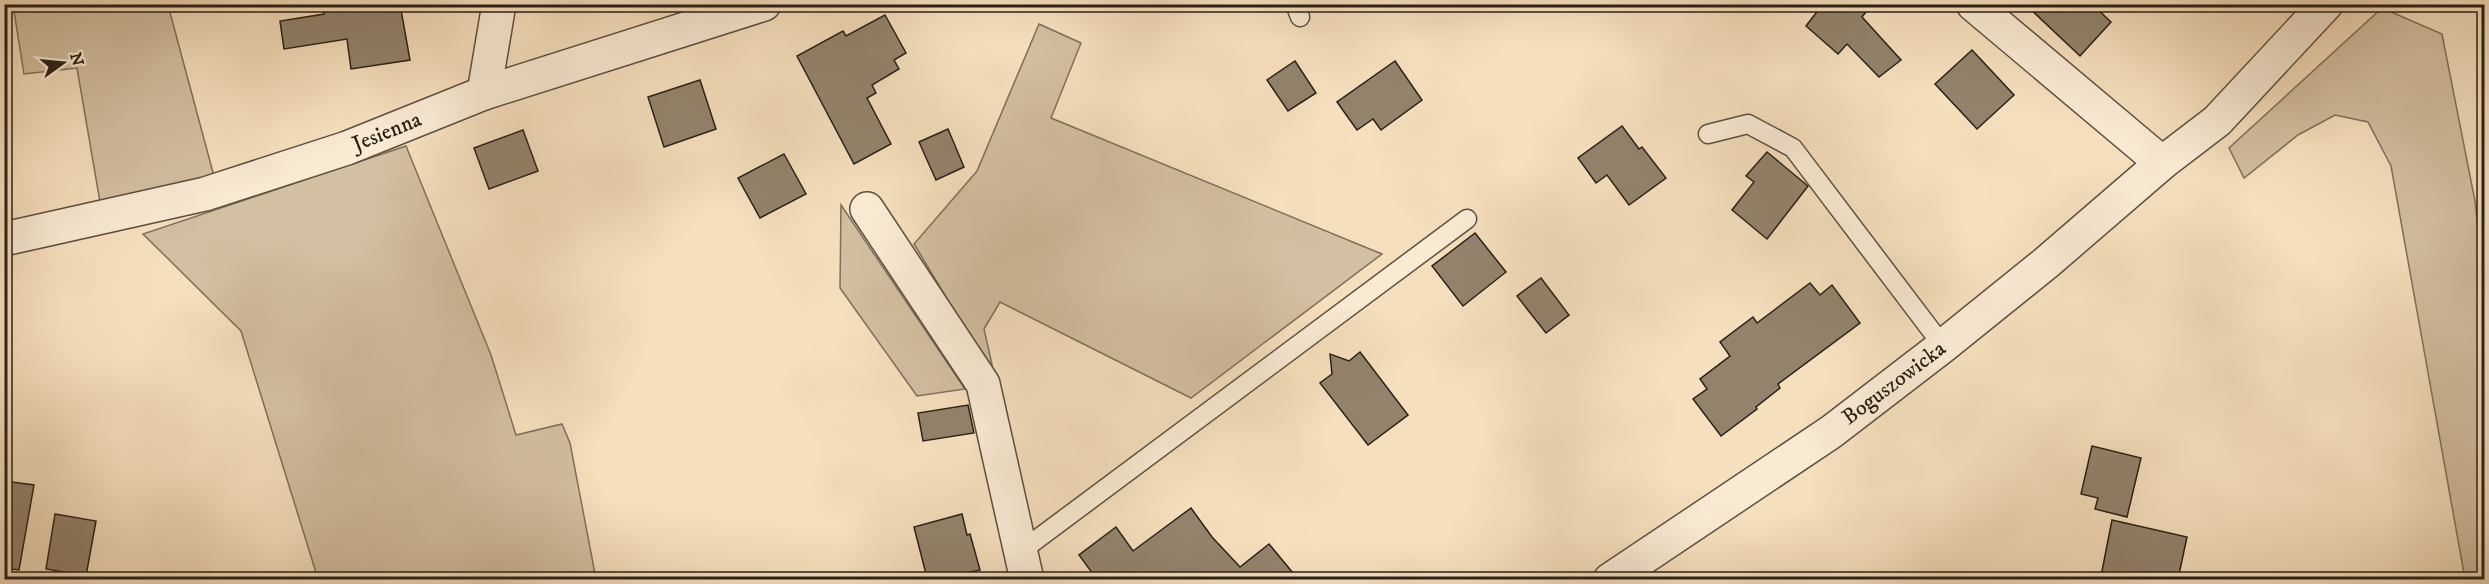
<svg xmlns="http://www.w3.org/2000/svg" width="2489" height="584" font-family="'IM FELL DW Pica',serif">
<rect width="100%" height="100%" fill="#f6dfbd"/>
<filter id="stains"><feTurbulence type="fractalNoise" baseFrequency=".00333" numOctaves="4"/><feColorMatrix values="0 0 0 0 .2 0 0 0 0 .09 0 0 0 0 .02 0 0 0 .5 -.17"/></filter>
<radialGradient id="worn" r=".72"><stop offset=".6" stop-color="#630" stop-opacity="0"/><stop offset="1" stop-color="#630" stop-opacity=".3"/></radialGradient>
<g fill="#d3bfa1" stroke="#7e705c" stroke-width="1.5">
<path d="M 13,5 L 168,5 L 215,180 L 100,202 L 77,68 L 24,74 Z"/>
<path d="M 2382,8 L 2442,34 L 2475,201 L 2484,285 L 2484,579 L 2465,579 L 2391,166 L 2368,122 L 2335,115 L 2298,135 L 2244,178 L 2229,148 Z"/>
<path d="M 1039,24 L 1081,43 L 1051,118 L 1382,254 L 1191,398 L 1000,302 L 984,329 L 995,378 L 914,244 L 977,171 Z"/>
<path d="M 406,146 L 491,355 L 516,435 L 562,424 L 570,443 L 596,579 L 318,579 L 241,331 L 143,234 Z"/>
<path d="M 841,205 L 965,389 L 917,396 L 840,288 Z"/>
</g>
<g fill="#93836d" stroke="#282017" stroke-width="1.5">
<path d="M 323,4 L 400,4 L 410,60 L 351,69 L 347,39 L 284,49 L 280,21 L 324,14 Z"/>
<path d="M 1823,4 L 1872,4 L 1862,17 L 1901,60 L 1879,77 L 1847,44 L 1838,54 L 1806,26 Z"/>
<path d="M 2025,4 L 2092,4 L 2111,22 L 2080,56 Z"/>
<path d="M 885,15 L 906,53 L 894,60 L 899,69 L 872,85 L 876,93 L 867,98 L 891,144 L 854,164 L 797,56 L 843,31 L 846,36 Z"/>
<path d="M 1972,50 L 2014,95 L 1977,129 L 1935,84 Z"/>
<path d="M 1295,61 L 1316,93 L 1288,111 L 1267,80 Z"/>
<path d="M 1395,61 L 1422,100 L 1381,130 L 1373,119 L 1357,130 L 1337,102 Z"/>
<path d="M 700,80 L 716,129 L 664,147 L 648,97 Z"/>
<path d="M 1622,126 L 1639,149 L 1642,147 L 1666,178 L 1629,205 L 1607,175 L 1596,183 L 1578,158 Z"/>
<path d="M 948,129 L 964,167 L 936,180 L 919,142 Z"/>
<path d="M 523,130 L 538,171 L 489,189 L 474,148 Z"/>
<path d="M 1767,152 L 1808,186 L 1767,239 L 1732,210 L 1754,182 L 1746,176 Z"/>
<path d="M 784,154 L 806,194 L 760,218 L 738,178 Z"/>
<path d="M 1475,233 L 1506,272 L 1463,306 L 1432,266 Z"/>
<path d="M 1541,278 L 1569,315 L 1546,333 L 1517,296 Z"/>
<path d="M 1810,283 L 1820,295 L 1832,285 L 1860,323 L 1778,384 L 1780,388 L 1756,407 L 1757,409 L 1721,436 L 1693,399 L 1707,389 L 1700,379 L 1730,356 L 1720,342 L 1753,317 L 1757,323 Z"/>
<path d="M 1360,352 L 1408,415 L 1368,445 L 1320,383 L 1332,374 L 1330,354 L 1349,361 Z"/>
<path d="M 968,405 L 974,433 L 923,441 L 918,413 Z"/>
<path d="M 2092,446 L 2141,458 L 2127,517 L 2095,509 L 2098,498 L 2081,494 Z"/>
<path d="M 4,481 L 34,485 L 19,570 L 4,568 Z"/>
<path d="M 1191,508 L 1212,537 L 1240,567 L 1269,544 L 1298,579 L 1094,579 L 1096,578 L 1079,555 L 1116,527 L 1133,551 Z"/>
<path d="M 55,514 L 96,521 L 86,576 L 46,569 Z"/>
<path d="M 962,514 L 967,535 L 970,534 L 980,570 L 935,579 L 934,572 L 926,574 L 914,527 Z"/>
<path d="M 2112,520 L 2187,537 L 2178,579 L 2118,579 L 2101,576 Z"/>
</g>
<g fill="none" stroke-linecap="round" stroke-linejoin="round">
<defs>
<g id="service">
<path d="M 1295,4 L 1300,17"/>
<path d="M 1708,134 L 1748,124 L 1793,148 L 1943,346"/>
<path d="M 1021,549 L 1032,543 L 1467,219"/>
</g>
<g id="minor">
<path d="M 1973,4 L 2162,163"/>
<path d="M 484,93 L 499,4"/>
<path d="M 867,209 L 983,384 L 1027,580"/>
<path d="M 4,239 L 205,194 L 347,148 L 484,93 L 764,4"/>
</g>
<path id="tertiary" d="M 1610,580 L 1831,432 L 1943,346 L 2046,263 L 2162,163 L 2217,121 L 2326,4"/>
</defs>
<use href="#service" stroke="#5c5040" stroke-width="21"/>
<use href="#minor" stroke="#5c5040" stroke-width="36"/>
<use href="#tertiary" stroke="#5c5040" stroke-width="36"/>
<use href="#service" stroke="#f9ead4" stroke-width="18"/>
<use href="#minor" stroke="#f9ead4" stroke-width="33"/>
<use href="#tertiary" stroke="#f9ead4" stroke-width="33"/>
</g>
<g text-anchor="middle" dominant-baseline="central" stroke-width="5" stroke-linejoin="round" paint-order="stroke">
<g font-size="22" fill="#282017" stroke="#f9ead4">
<text transform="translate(387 132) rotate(-22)">Jesienna</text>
<text transform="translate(1894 383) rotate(-37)">Boguszowicka</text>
</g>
</g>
<rect width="2489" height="584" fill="none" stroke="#f6dfbd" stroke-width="24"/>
<rect x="6" y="6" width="2477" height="572" fill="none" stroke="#282017" stroke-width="3"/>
<rect x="12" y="12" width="2465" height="560" fill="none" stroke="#282017" stroke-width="1.5"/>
<g transform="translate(63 63) rotate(75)" stroke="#f9ead4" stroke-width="4.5" paint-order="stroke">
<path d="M0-4.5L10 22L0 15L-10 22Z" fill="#282017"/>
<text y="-9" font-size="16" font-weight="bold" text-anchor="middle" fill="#282017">N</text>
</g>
<rect width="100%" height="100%" filter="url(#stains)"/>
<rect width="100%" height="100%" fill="url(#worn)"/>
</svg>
